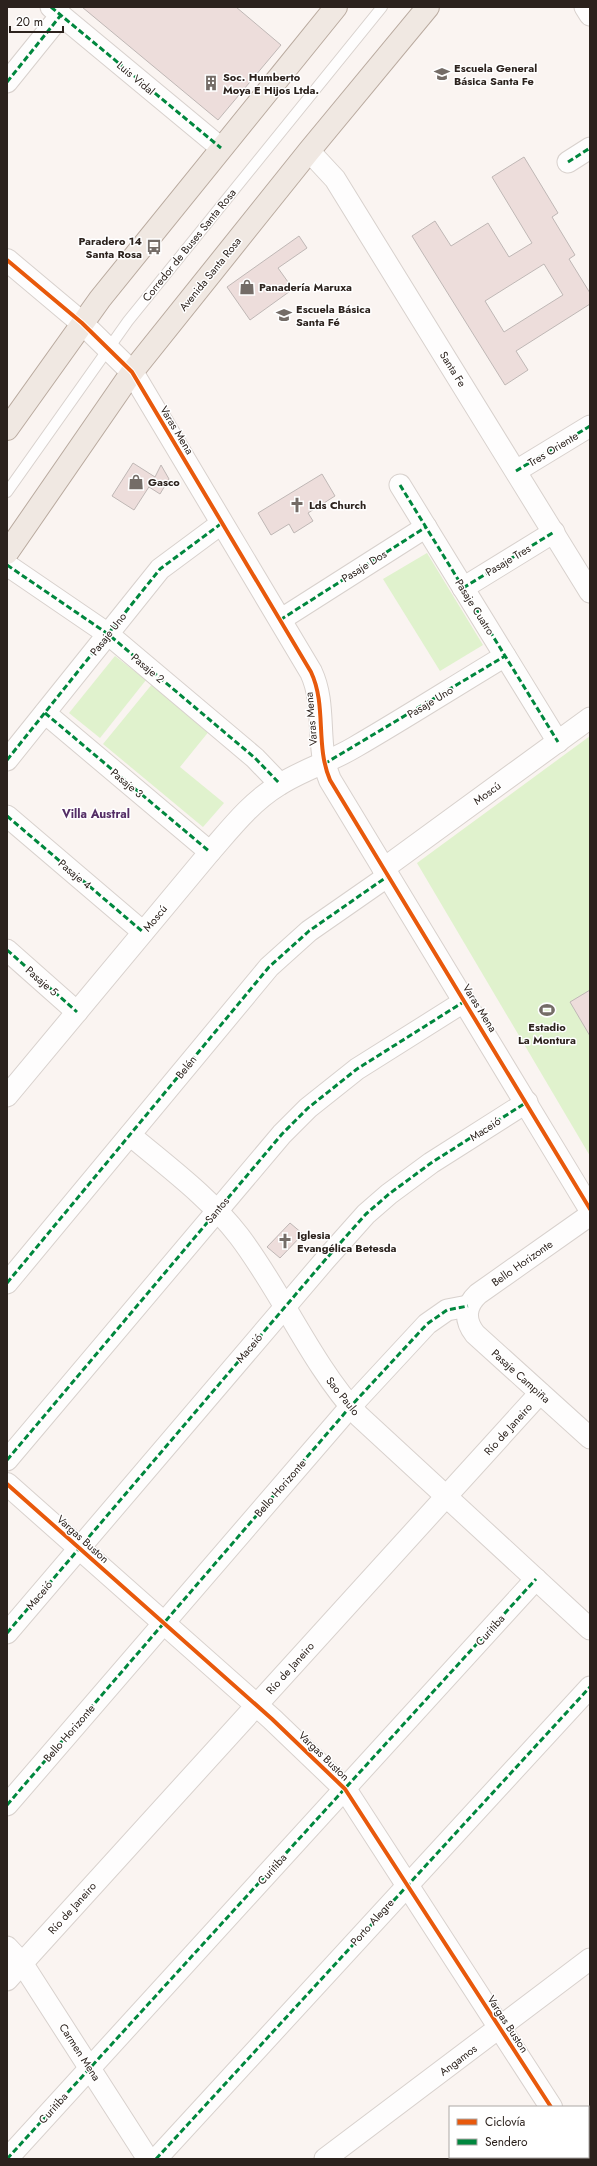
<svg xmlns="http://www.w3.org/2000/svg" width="597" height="2166" font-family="Jost,sans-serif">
<rect width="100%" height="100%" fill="#faf4f1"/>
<g fill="#e0f2cd">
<path d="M 427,553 L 483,645 L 440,671 L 383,579 Z"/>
<path d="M 115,656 L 146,680 L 100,738 L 69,713 Z"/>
<path d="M 153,683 L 210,730 L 180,767 L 224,803 L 203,827 L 103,744 Z"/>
<path d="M 590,736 L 590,1156 L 417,863 Z"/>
</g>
<g fill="#eddddb" stroke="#bfb7b5" fill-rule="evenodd">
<path d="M 82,7 L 236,7 L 281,45 L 218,120 Z"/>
<path d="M 524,157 L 558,213 L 552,217 L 575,255 L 569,259 L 590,293 L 590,304 L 516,351 L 528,370 L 505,385 L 412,236 L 435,221 L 451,246 L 488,223 L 509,257 L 532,243 L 492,177 ZM 544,264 L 563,295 L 504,332 L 485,301 Z"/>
<path d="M 299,236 L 307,248 L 278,268 L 293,289 L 250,320 L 227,287 Z"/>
<path d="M 133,463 L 155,477 L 161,465 L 169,479 L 160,494 L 149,487 L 154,479 L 134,510 L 112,496 Z"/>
<path d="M 322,474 L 335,496 L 308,513 L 313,521 L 294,533 L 289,524 L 271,535 L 258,513 Z"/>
<path d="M 590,990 L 590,1036 L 570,1002 Z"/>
<path d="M 290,1223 L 303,1234 L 280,1258 L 267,1247 Z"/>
</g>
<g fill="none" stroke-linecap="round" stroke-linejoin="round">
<defs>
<path id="service" d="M 7,492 L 128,321 L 382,7"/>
<g id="minor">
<path d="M 51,7 L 221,148"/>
<path d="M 585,7 L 590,15"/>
<path d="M 7,82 L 61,15"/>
<path d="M 309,151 L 335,179 L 590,592"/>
<path d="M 568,162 L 590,148"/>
<path d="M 516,471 L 590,426"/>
<path d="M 400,485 L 558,742"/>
<path d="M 7,565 L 108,634 L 255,758 L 280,784"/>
<path d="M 463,588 L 554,532"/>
<path d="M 280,620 L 426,527"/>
<path d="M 45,713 L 210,852"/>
<path d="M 7,760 L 160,569 L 222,523"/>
<path d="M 7,816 L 143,932"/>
<path d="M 383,869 L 590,718"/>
<path d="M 7,950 L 77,1012"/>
<path d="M 7,1096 L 210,852 C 231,828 251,802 279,785 C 302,770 330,762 355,747 C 405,718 455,686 505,656"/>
<path d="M 130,1135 C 168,1167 209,1197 239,1236 C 283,1294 310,1362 359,1416 L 590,1629"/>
<path d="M 590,1215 L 478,1294 C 465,1306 464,1320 475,1334 L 590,1438"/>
<path d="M 7,1283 L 269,967 L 309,931 L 388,876"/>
<path d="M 7,1460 L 282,1134 L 308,1108 L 357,1069 L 465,1001"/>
<path d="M 7,1633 L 325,1260 L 366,1214 L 389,1194 L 431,1163 L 527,1102"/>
<path d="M 7,1805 L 350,1407 L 427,1324 L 447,1310 L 468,1306"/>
<path d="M 7,1947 L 22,1963 L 148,2159"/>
<path d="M 7,1980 L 540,1393"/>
<path d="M 7,2159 L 536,1579"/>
<path d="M 156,2159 L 590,1687"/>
<path d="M 325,2159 L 590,1959"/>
<path d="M 570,2159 L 573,2157"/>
</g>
<g id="tertiary">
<path d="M 7,260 L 82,323 L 132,372 L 311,672 C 327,706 315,745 330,780 L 590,1209"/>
<path d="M 7,1484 L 272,1719 L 345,1789 L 551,2107"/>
<path d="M 588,2145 L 590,2143"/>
</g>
<g id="primary">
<path d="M 7,429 L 100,299 L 336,7"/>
<path d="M 7,553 L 132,372 L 309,151 L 428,7"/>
</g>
</defs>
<use href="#service" stroke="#d8d1cd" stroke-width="12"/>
<use href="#minor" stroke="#d8d1cd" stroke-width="23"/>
<use href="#tertiary" stroke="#d8d1cd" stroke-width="24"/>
<use href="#primary" stroke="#b9aa9f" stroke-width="24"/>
<use href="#service" stroke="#fefdfd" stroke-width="10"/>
<use href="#minor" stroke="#fefdfd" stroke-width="21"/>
<use href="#tertiary" stroke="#fefdfd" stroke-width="22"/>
<use href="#primary" stroke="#f0e8e2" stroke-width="22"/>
<g stroke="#00873e" stroke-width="3" stroke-dasharray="6 3" stroke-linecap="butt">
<path d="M 51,7 L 221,148"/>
<path d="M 7,82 L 61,15"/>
<path d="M 568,162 L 590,148"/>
<path d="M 516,471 L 590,426"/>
<path d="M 400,485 L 558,742"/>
<path d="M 7,565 L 108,634 L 255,758 L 280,784"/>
<path d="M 463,588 L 554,532"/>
<path d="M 280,620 L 426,527"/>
<path d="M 45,713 L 210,852"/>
<path d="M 7,760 L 160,569 L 222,523"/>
<path d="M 324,764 L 505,656"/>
<path d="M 7,816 L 143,932"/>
<path d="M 7,950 L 77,1012"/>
<path d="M 7,1283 L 269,967 L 309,931 L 388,876"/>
<path d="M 7,1460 L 282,1134 L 308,1108 L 357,1069 L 465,1001"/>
<path d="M 7,1633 L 325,1260 L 366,1214 L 389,1194 L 431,1163 L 527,1102"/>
<path d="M 7,1805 L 350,1407 L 427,1324 L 447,1310 L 468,1306"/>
<path d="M 7,2159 L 536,1579"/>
<path d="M 156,2159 L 590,1687"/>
</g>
<defs>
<g id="cycleway">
<path d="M 7,260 L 82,323 L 132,372 L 311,672 C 327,706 315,745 330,780 L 590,1209"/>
<path d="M 7,1484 L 272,1719 L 345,1789 L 551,2107"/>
</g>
</defs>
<use href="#cycleway" stroke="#fff" stroke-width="6"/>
<use href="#cycleway" stroke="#e8590c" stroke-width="4"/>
</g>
<defs>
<symbol id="school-bare" viewBox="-9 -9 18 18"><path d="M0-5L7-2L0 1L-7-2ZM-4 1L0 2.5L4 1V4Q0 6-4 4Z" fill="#746c67" stroke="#fff" stroke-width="2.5" paint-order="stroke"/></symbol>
<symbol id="building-bare" viewBox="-9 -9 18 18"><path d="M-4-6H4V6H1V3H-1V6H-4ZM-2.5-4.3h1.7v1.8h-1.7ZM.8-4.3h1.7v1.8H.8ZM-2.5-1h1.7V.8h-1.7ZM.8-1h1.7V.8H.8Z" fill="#746c67" stroke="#fff" stroke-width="2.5" paint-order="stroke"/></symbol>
<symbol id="bus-bare" viewBox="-9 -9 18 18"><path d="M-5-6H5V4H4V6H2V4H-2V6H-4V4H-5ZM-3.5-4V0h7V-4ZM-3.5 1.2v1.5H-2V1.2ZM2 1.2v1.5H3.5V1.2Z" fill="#746c67" stroke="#fff" stroke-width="2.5" paint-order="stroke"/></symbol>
<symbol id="shop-bare" viewBox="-9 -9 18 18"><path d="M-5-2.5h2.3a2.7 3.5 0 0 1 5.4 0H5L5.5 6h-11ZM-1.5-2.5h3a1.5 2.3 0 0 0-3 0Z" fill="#746c67" stroke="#fff" stroke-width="2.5" paint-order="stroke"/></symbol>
<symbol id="church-bare" viewBox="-9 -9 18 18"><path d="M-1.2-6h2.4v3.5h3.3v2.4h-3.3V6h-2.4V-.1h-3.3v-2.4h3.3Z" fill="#746c67" stroke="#fff" stroke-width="2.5" paint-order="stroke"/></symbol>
<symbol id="stadium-bare" viewBox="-9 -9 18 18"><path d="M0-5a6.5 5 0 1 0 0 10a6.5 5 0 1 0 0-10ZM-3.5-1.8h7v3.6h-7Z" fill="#746c67" stroke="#fff" stroke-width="2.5" paint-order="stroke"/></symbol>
</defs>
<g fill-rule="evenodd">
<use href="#school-bare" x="431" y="63" width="22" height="22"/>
<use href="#building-bare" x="200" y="72" width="22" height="22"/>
<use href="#bus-bare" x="143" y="236" width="22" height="22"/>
<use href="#shop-bare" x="236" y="276" width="22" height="22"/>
<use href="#school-bare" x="273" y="304" width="22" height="22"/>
<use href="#shop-bare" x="125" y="471" width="22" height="22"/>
<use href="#church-bare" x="286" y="494" width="22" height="22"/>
<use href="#stadium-bare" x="536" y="999" width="22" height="22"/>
<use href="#church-bare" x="274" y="1230" width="22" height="22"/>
</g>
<g text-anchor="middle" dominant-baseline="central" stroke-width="3" stroke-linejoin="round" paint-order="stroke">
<g font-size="11" font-weight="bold" fill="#2c221d" stroke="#fff" text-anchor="start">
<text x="454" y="68">Escuela General<tspan x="454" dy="13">Básica Santa Fe</tspan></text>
<text x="223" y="77">Soc. Humberto<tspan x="223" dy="13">Moya E Hijos Ltda.</tspan></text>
<text x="142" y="241" text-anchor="end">Paradero 14<tspan x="142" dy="13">Santa Rosa</tspan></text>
<text x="259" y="287">Panadería Maruxa</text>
<text x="296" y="309">Escuela Básica<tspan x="296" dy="13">Santa Fé</tspan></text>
<text x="148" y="482">Gasco</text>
<text x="309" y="505">Lds Church</text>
<text x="547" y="1027" text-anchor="middle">Estadio<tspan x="547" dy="13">La Montura</tspan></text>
<text x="297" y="1235">Iglesia<tspan x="297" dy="13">Evangélica Betesda</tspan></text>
</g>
<g font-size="11" fill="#2c221d" stroke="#fff">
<text transform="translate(136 78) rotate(40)">Luis Vidal</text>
<text transform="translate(189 245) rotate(-51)">Corredor de Buses Santa Rosa</text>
<text transform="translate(210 274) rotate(-51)">Avenida Santa Rosa</text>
<text transform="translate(453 369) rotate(58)">Santa Fe</text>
<text transform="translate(177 430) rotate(59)">Varas Mena</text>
<text transform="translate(553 449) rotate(-31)">Tres Oriente</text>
<text transform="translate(508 560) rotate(-31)">Pasaje Tres</text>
<text transform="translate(364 566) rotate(-32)">Pasaje Dos</text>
<text transform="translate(475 607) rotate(58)">Pasaje Cuatro</text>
<text transform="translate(108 634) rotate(-52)">Pasaje Uno</text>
<text transform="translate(148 668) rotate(40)">Pasaje 2</text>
<text transform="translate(430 702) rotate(-31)">Pasaje Uno</text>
<text transform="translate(311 719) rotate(-95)">Varas Mena</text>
<text transform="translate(127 783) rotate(40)">Pasaje 3</text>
<text transform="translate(487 793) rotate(-36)">Moscú</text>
<text transform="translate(75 874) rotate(40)">Pasaje 4</text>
<text transform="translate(155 918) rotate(-50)">Moscú</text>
<text transform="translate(42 981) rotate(41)">Pasaje 5</text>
<text transform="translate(480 1008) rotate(58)">Varas Mena</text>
<text transform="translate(186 1067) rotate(-51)">Belén</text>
<text transform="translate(485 1129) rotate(-33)">Maceió</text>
<text transform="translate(217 1210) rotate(-50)">Santos</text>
<text transform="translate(522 1263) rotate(-35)">Bello Horizonte</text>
<text transform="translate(249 1348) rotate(-50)">Maceió</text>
<text transform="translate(521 1376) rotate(42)">Pasaje Campiña</text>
<text transform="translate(343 1396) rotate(51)">Sao Paulo</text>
<text transform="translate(508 1429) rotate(-48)">Río de Janeiro</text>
<text transform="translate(280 1488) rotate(-49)">Bello Horizonte</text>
<text transform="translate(83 1539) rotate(42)">Vargas Buston</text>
<text transform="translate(39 1595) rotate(-50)">Maceió</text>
<text transform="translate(490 1630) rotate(-48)">Curitiba</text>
<text transform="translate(290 1668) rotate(-48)">Río de Janeiro</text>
<text transform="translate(69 1733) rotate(-49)">Bello Horizonte</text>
<text transform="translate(324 1756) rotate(44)">Vargas Buston</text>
<text transform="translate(272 1869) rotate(-48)">Curitiba</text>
<text transform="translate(72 1908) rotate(-48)">Río de Janeiro</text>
<text transform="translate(372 1922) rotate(-48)">Porto Alegre</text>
<text transform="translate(508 2024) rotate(57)">Vargas Buston</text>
<text transform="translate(80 2052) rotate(57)">Carmen Mena</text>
<text transform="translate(458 2060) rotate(-37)">Angamos</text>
<text transform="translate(53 2108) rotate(-48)">Curitiba</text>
</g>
<g font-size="12" font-weight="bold" fill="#542e66" stroke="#fff">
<text x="96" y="814">Villa Austral</text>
</g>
</g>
<rect width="597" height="2166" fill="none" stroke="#2c221d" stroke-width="16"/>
<rect x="449" y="2106" width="140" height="52" fill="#ffffff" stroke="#aba7a5"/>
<rect x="457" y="2119" width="20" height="6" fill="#e8590c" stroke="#aba7a5"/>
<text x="485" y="2126" font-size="12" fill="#2c221d">Ciclovía</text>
<rect x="457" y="2139" width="20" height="6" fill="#00873e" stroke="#aba7a5"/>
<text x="485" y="2146" font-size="12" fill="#2c221d">Sendero</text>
<path d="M10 26v6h53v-6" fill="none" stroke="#2c221d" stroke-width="2"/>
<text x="16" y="26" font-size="12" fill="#2c221d" stroke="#ffffff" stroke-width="3" paint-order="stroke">20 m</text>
</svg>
